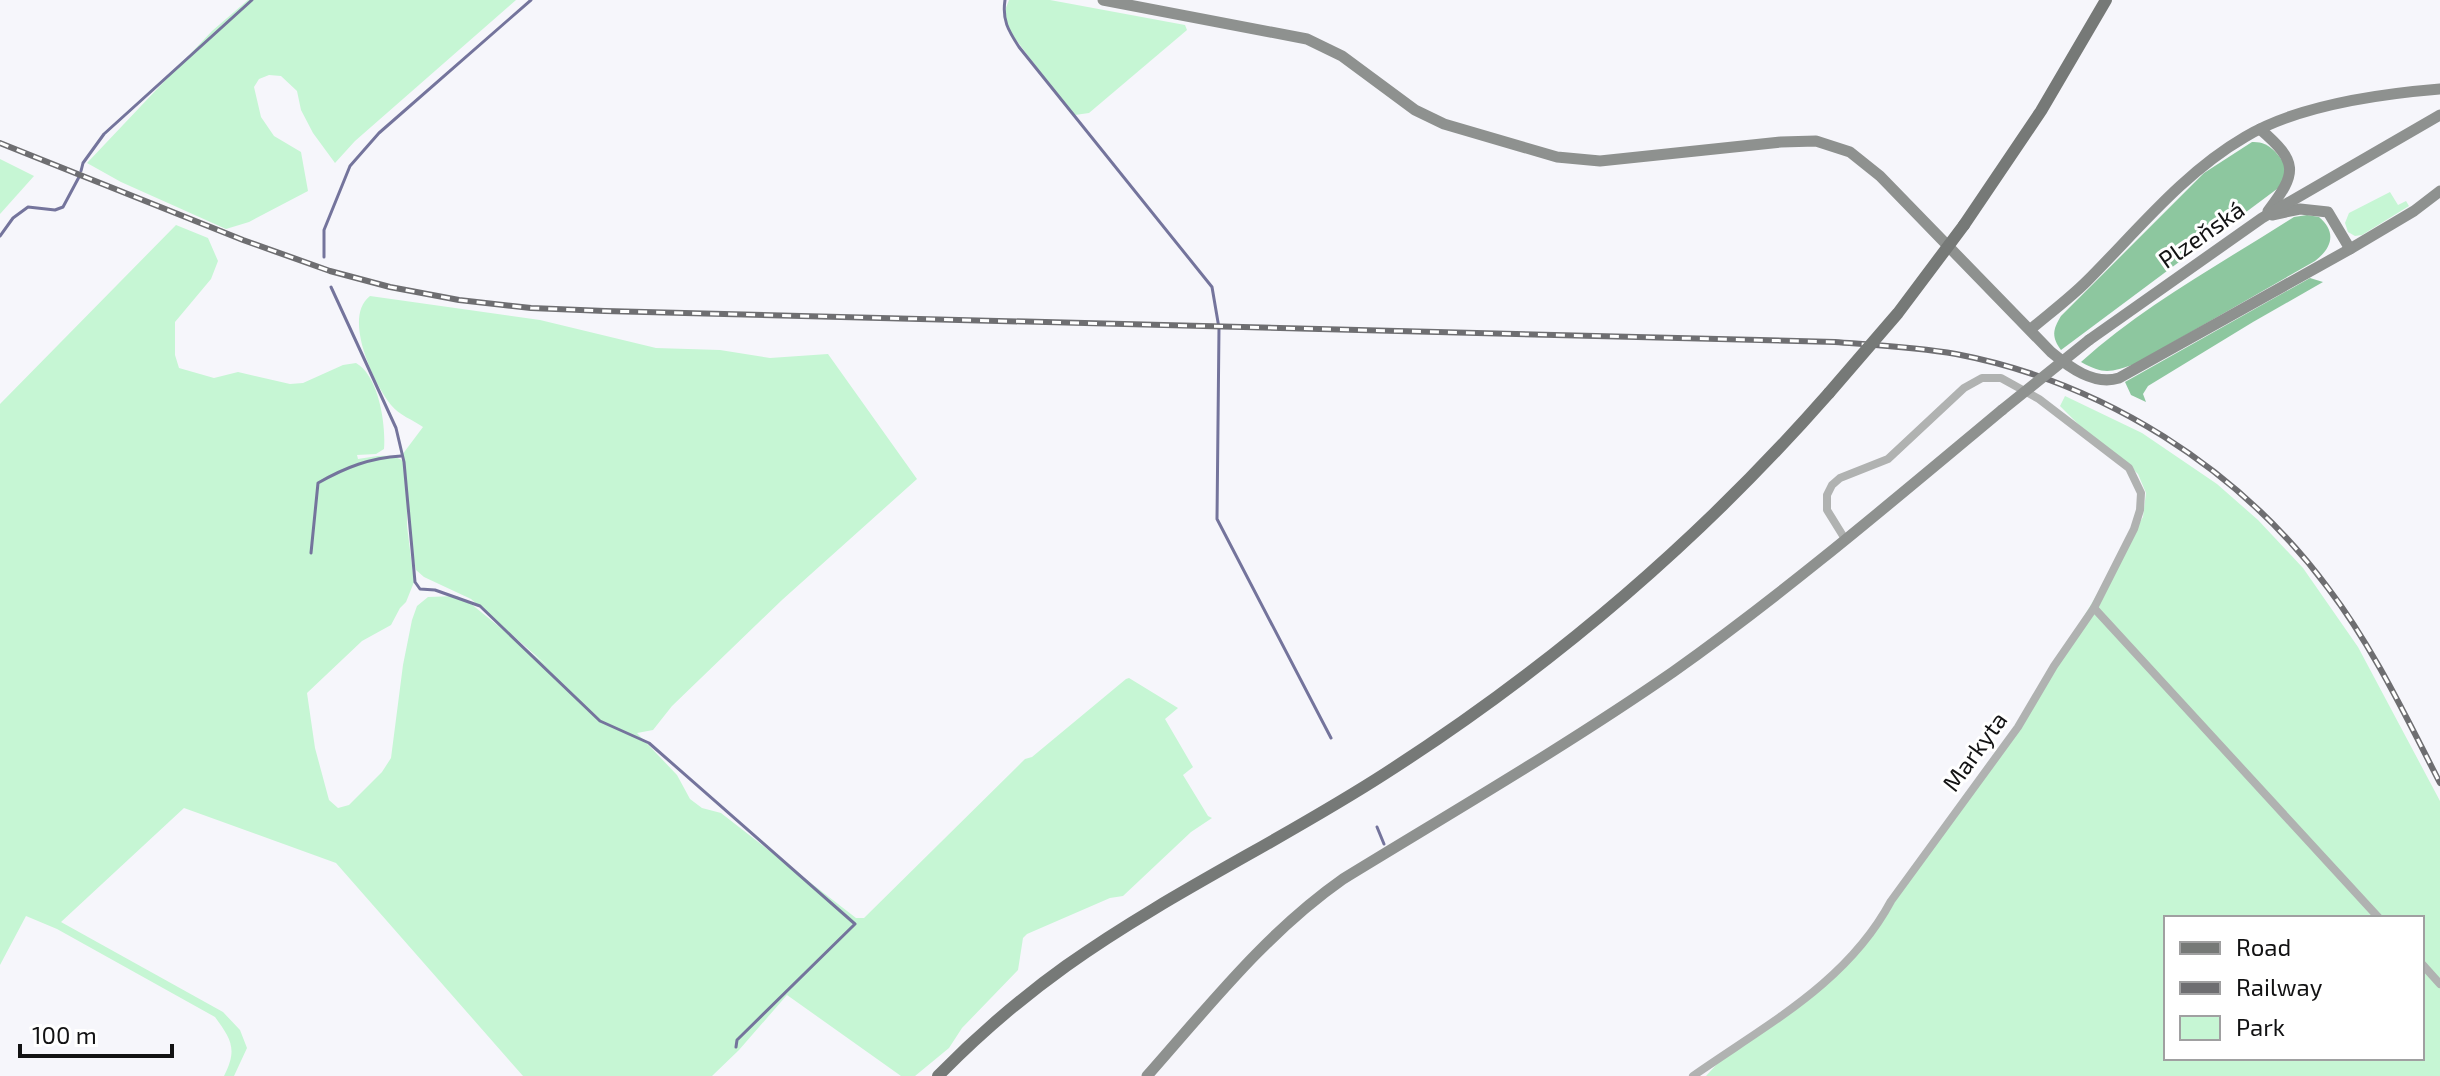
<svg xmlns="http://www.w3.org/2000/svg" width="2440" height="1076" font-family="'Exo 2',sans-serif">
<rect width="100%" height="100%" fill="#f6f6fb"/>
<g fill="#c6f6d4" fill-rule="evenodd">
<path d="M 248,0 L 516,0 L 355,141 L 335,163 L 313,133 L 301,110 L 297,91 L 281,76 L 269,75 L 259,79 L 254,87 L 261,117 L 274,136 L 301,152 L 308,191 L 249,222 L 226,229 L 121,182 L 87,163 L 212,31 Z"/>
<path d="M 1009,0 L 1050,0 L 1185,25 L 1187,30 L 1089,113 L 1075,115 L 1070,112 L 1008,29 L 1004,13 Z"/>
<path d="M 0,159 L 34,176 L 0,214 Z"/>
<path d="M 2390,192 L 2398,205 L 2406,201 L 2409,206 L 2362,235 L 2355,236 L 2348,232 L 2345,223 L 2349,213 Z"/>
<path d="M 176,225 L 208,238 L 218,261 L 211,279 L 175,322 L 175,355 L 179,368 L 214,378 L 238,372 L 290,384 L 303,383 L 343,365 L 356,363 C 379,376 386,425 384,449 L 376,454 L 357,455 L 358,459 C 373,457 390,452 403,461 L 402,455 L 423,427 C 413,420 399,415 391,405 C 374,384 342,317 370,296 L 540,320 L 656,348 L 720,350 L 770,358 L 828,354 L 917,479 L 782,600 L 672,706 L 653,730 L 637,733 L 677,775 L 690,799 L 702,808 L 721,813 L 856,918 L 864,918 L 1025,759 L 1032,757 L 1126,679 L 1129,678 L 1178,708 L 1165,719 L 1193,767 L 1183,775 L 1208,816 L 1212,818 L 1191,832 L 1123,896 L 1110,898 L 1027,934 L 1023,938 L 1018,970 L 962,1028 L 949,1048 L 915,1076 L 901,1076 L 787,995 L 739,1050 L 712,1076 L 523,1076 L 336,863 L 184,808 L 61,922 L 223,1012 L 240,1030 L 247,1048 L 234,1076 L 224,1076 C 238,1049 231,1039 215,1017 L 57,929 L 26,916 L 0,965 L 0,404 ZM 407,488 L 411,547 L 416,570 L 424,577 L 471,599 L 550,668 L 470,603 L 457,596 L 428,597 L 417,606 L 412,620 L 403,665 L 391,758 L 382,772 L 349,805 L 338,808 L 329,800 L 315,748 L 307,693 L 362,641 L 391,625 L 400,608 L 406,602 L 414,582 L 407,526 Z"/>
<path d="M 2065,396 L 2142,433 L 2217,484 L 2258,520 L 2303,568 L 2358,647 L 2440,801 L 2440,1076 L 1706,1076 L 1728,1052 L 1843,967 L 2018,727 L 2143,517 L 2146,493 L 2138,474 L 2119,456 L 2088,434 L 2060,406 ZM 2166,918 L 2422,918 L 2422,1058 L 2166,1058 Z"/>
</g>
<g fill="#8dc79f">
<path d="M 2252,142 C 2270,141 2279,155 2288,170 L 2285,183 L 2061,350 C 2051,337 2053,329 2061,316 L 2204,173 Z"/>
<path d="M 2307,215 L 2319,217 C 2337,232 2332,248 2315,261 L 2135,364 C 2111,372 2104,375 2081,362 C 2144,305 2222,263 2294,217 Z"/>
<path d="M 2310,278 L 2323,282 L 2253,322 L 2148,386 L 2143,394 L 2146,402 L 2131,395 L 2125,382 Z"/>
</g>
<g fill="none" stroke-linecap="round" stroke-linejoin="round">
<g stroke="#74749c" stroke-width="3">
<path d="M 1005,0 C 1002,20 1008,30 1019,47 L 1212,287 L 1219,328 L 1217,519 L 1331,738"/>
<path d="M 81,171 L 83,163 L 104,134 L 252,0"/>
<path d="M 0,236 L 13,218 L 28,207 L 55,210 L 63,207 L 79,177"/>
<path d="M 324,257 L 324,230 L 350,166 L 379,133 L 531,0"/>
<path d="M 331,287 L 396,428 L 404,462 L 415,582 L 420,589 L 435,590 L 480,606 L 600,721 L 649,743 L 855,924 L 737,1040 L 736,1047"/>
<path d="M 311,553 L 318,483 C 346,467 370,458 401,456"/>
<path d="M 1377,827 L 1384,844"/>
</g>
<g stroke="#b0b2b1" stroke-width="8">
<path d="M 2094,608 L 2379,918"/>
<path d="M 2422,964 L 2440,984"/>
<path d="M 1693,1076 C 1767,1024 1847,983 1891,901 L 2018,727 L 2054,666 L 2094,608 L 2134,529 L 2140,510 L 2141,493 L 2129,468 L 2039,399 L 2001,378 L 1982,378 L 1964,388 L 1888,459 L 1840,478 L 1832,485 L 1827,495 L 1827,510 L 1845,539"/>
</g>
<g stroke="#8e918f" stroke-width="11">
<path d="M 1103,0 L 1307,39 L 1342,56 L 1415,110 L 1444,124 L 1557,157 L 1600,161 L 1781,142 L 1816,141 L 1850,152 L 1880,176 L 2051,352 C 2069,367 2094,386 2119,378 L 2350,249 L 2414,211 L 2440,191"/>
<path d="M 2260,129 C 2298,162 2298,172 2268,211"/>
<path d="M 2272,215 L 2300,209 L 2328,212 L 2350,249"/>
<path d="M 2031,329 C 2050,313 2070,298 2087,281 C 2137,231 2183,173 2245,137 C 2298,105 2379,94 2440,89"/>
<path d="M 2089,340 L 2262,218 L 2440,115"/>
<path d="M 1147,1076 C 1209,1006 1266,933 1343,879 C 1454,811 1566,746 1673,672 C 1787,591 1894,500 2002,410"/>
</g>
<g stroke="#767977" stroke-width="12">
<path d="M 1964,225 L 2041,111 L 2106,0"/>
<path d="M 938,1076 C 977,1036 1020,999 1066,966 C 1167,894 1281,841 1386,773 C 1551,667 1700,540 1829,393"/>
</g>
<defs>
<path id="rail" d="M 0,143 L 243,240 L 330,271 L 390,287 L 459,300 L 531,308 L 605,311 L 1835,342 C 1875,345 1916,347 1956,354 C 2103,382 2239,468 2328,588 C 2373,647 2406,717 2440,783"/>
</defs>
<use href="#rail" stroke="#6e6e71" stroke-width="6"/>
<use href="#rail" stroke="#fff" stroke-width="3" stroke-dasharray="9" stroke-linecap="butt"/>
<path stroke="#8e918f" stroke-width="11" d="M 2002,410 L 2089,340"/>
<path stroke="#767977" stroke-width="12" d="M 1829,393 L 1898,313 L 1964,225"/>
</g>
<g text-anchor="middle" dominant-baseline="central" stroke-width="6" stroke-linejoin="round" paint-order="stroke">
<g font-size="24" fill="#121213" stroke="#fff">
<text transform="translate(2201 234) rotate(-35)">Plzeňská</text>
<text transform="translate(1974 751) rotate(-54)">Markyta</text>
</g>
</g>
<rect x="2164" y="916" width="260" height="144" fill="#ffffff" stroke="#a0a0a1" stroke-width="2"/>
<rect x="2180" y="942" width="40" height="12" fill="#767977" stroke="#a0a0a1" stroke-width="2"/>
<text x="2236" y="956" font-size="24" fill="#121213">Road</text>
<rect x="2180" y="982" width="40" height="12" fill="#6e6e71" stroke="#a0a0a1" stroke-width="2"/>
<text x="2236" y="996" font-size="24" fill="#121213">Railway</text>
<rect x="2180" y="1016" width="40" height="24" fill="#c6f6d4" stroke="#a0a0a1" stroke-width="2"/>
<text x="2236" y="1036" font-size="24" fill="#121213">Park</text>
<path d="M20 1044v12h152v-12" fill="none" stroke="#121213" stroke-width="4"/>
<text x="32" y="1044" font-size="24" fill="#121213" stroke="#ffffff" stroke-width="6" paint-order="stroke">100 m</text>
</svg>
